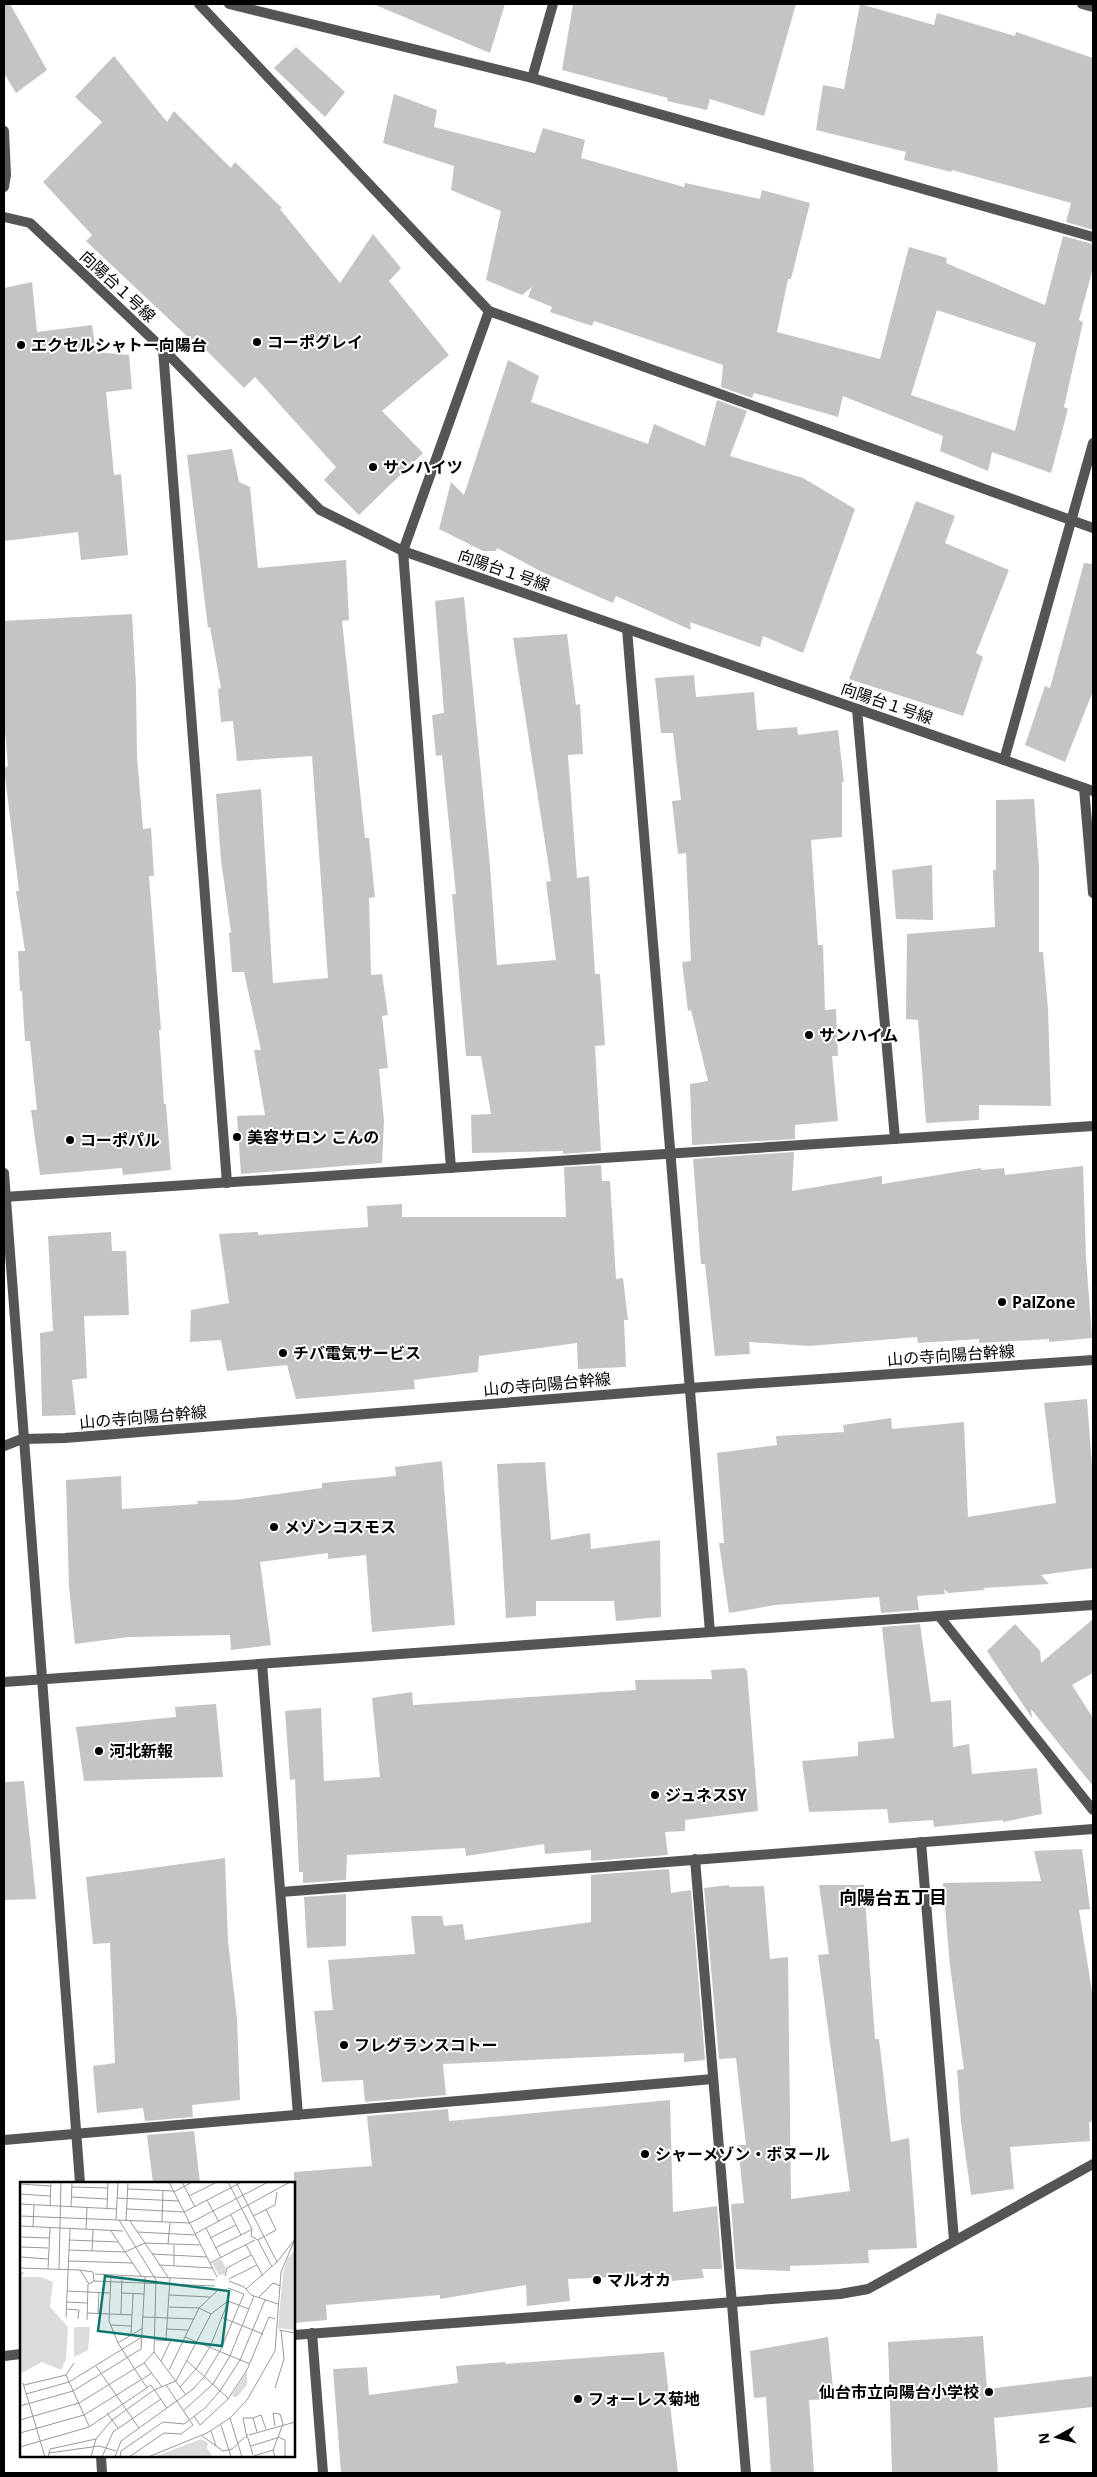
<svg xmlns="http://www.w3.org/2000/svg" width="1097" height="2477" font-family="'Noto Sans','Noto Sans JP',sans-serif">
<rect width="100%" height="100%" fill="#fff"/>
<g fill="#c4c4c4" fill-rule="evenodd">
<path d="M 4,4 L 10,4 L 47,70 L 16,93 L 4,73 Z"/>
<path d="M 373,4 L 505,4 L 490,53 Z"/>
<path d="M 573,4 L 796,4 L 764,116 L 710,99 L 707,110 L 667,101 L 668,98 L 562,70 Z"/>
<path d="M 860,4 L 934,25 L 937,13 L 1015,36 L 1016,32 L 1093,58 L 1093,230 L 1066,222 L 1071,203 L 952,170 L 951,172 L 904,160 L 906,152 L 816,130 L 823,85 L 844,89 Z"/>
<path d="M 296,47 L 345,92 L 325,117 L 274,68 Z"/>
<path d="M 114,56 L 167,122 L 174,111 L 231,168 L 235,162 L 282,208 L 280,209 L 340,283 L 373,234 L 401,268 L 389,281 L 449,355 L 382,411 L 423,453 L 359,515 L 324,480 L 336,467 L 255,377 L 244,388 L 194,338 L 191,340 L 86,241 L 92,235 L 43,182 L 102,122 L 75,97 Z"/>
<path d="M 394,94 L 437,110 L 434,127 L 535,153 L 543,128 L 585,140 L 581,158 L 684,187 L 685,183 L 760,199 L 762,190 L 810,203 L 791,279 L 788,279 L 777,332 L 880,359 L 909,247 L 947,258 L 946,263 L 1045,305 L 1063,236 L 1093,244 L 1093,268 L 1079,320 L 1083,322 L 1064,407 L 1068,409 L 1051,473 L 992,452 L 988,471 L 940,451 L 943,436 L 843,396 L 838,417 L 754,393 L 752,398 L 721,387 L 723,365 L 594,321 L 592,326 L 550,312 L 552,307 L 528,297 L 532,287 L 522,295 L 486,280 L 501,211 L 451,190 L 454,166 L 383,143 ZM 937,310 L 1036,343 L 1015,431 L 911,395 Z"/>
<path d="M 32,282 L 37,332 L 92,325 L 96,352 L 129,355 L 132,389 L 106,392 L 114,475 L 121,474 L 128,555 L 81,560 L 78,532 L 4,541 L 4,288 Z"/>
<path d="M 508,360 L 539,376 L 531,402 L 648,444 L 654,424 L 705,446 L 717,400 L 747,411 L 730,456 L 803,478 L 855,509 L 803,653 L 763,636 L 760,647 L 690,622 L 691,630 L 616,596 L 613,603 L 542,572 L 497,548 L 496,551 L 483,551 L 439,529 L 451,482 L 464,495 Z"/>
<path d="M 232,449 L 239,482 L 250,487 L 258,568 L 346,560 L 349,620 L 342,621 L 365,838 L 369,838 L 375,897 L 369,898 L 371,975 L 382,974 L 388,1015 L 382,1016 L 388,1068 L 379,1069 L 384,1121 L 382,1163 L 241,1174 L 237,1116 L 265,1115 L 254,1050 L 261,1050 L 244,972 L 232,972 L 229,933 L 231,932 L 221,860 L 216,794 L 261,789 L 273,983 L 328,978 L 312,756 L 237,761 L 233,721 L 221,722 L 218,689 L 221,688 L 210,627 L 208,628 L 187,455 Z"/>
<path d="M 916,501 L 955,516 L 945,543 L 1009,570 L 976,653 L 983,657 L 963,716 L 849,679 Z"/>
<path d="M 1084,563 L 1093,564 L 1093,691 L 1065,762 L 1025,745 L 1045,686 L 1050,688 Z"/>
<path d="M 464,597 L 490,866 L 497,965 L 556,960 L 546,882 L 551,881 L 513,638 L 567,634 L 576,705 L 580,704 L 583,754 L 568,755 L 577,878 L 589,876 L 595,974 L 600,974 L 605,1045 L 595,1046 L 601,1151 L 563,1154 L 563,1151 L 472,1153 L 471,1115 L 491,1114 L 481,1056 L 466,1056 L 452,894 L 456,894 L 442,755 L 436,756 L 432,715 L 444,713 L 435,601 Z"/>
<path d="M 132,614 L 136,685 L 137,756 L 143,829 L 151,828 L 154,876 L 149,876 L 161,1030 L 159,1030 L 164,1104 L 166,1104 L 171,1170 L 123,1175 L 122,1168 L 40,1175 L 31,1110 L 37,1110 L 30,1041 L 25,1041 L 22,991 L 20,991 L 18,951 L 25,951 L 16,891 L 19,891 L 4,768 L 8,766 L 4,719 L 4,621 Z"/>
<path d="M 694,675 L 696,697 L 754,692 L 757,730 L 797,727 L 798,735 L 838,730 L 844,782 L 842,782 L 842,837 L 811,840 L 818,945 L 823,945 L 825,1010 L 836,1009 L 838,1056 L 832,1056 L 838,1121 L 795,1125 L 795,1139 L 692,1145 L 690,1084 L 708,1081 L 691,1010 L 688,1011 L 682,962 L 691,961 L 686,853 L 678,854 L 672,801 L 681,800 L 673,733 L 661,733 L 655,678 Z"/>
<path d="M 1034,799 L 1039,868 L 1039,952 L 1043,952 L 1048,1009 L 1051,1106 L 979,1105 L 979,1120 L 926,1123 L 918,1020 L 906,1019 L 907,934 L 995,927 L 993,870 L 996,870 L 996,800 Z"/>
<path d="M 932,865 L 933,920 L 896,919 L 892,870 Z"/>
<path d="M 794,1152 L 792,1191 L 882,1176 L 882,1184 L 981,1168 L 981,1170 L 1004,1168 L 1005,1175 L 1083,1166 L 1086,1257 L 1092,1338 L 1049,1342 L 1049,1339 L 979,1343 L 979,1339 L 918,1343 L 917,1337 L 809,1346 L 749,1342 L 750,1354 L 715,1356 L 705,1264 L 701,1264 L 693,1159 Z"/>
<path d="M 601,1165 L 602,1181 L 610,1181 L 616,1279 L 623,1278 L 628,1320 L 624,1320 L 626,1367 L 578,1369 L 577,1343 L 479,1356 L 478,1372 L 414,1380 L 415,1389 L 296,1399 L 287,1365 L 227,1371 L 221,1340 L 190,1342 L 191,1310 L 229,1303 L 219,1234 L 258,1232 L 258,1235 L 368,1227 L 367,1206 L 402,1204 L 402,1217 L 566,1217 L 564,1167 Z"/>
<path d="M 111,1232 L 112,1251 L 126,1251 L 129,1315 L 84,1316 L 87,1378 L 72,1380 L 76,1415 L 42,1416 L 40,1333 L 53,1331 L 48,1236 Z"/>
<path d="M 1087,1399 L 1093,1480 L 1093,1568 L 1041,1575 L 1049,1584 L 983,1588 L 985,1590 L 948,1593 L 944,1589 L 945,1594 L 917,1596 L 919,1610 L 881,1613 L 879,1597 L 775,1605 L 729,1613 L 719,1543 L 724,1543 L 717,1453 L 777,1445 L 776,1436 L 844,1432 L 843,1425 L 891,1418 L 892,1429 L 964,1422 L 968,1517 L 1056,1503 L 1044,1403 Z"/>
<path d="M 442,1461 L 455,1625 L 372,1632 L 366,1555 L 328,1559 L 328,1553 L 260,1562 L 271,1645 L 231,1650 L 230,1635 L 129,1637 L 75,1644 L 69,1587 L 66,1480 L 121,1476 L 122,1509 L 198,1504 L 197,1501 L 234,1500 L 322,1488 L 322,1483 L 396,1476 L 395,1467 Z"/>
<path d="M 545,1462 L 551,1540 L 590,1533 L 591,1549 L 660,1540 L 661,1617 L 616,1621 L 614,1601 L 536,1601 L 536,1616 L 506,1618 L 497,1464 Z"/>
<path d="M 1093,1619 L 1093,1673 L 1072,1685 L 1093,1718 L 1093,1786 L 1031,1709 L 1032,1718 L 987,1651 L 1015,1624 L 1040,1651 L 1041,1663 Z"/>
<path d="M 920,1624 L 931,1702 L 951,1700 L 953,1747 L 969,1744 L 972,1774 L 1037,1768 L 1042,1814 L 1003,1822 L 1003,1820 L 934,1827 L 933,1820 L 889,1823 L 887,1809 L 809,1812 L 802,1761 L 858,1756 L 858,1742 L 894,1738 L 882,1627 Z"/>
<path d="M 745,1668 L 745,1670 L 747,1670 L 758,1811 L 685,1820 L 685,1831 L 665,1832 L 668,1855 L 591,1861 L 591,1850 L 545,1854 L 544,1844 L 466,1856 L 465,1848 L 347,1855 L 346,1880 L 303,1883 L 303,1872 L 299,1872 L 295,1779 L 290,1780 L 285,1711 L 321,1708 L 324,1781 L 380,1777 L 372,1698 L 412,1692 L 413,1705 L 636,1690 L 635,1680 L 712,1679 L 711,1670 Z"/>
<path d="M 216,1704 L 223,1777 L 84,1781 L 76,1727 L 176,1717 L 175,1707 Z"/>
<path d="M 24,1781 L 36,1899 L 4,1900 L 4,1782 Z"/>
<path d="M 1082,1849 L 1090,1909 L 1079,1910 L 1093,1998 L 1093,2121 L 1089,2122 L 1090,2141 L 1010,2147 L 1014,2189 L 971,2195 L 961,2122 L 957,2070 L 964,2069 L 950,1966 L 943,1883 L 1041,1881 L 1034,1851 Z"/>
<path d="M 225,1858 L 228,1941 L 237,2019 L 240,2100 L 192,2105 L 193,2117 L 145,2121 L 143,2108 L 97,2113 L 93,2066 L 115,2063 L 110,1943 L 93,1944 L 86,1877 Z"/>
<path d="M 669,1869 L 671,1893 L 691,1890 L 705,2060 L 684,2062 L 684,2053 L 443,2064 L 446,2095 L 365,2102 L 363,2080 L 322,2082 L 314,2011 L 333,2010 L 328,1960 L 415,1954 L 411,1916 L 442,1916 L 444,1926 L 463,1924 L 465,1940 L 591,1922 L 591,1875 Z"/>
<path d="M 729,1885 L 729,1887 L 764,1886 L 770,1959 L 788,1957 L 791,2199 L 850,2191 L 818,1955 L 829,1954 L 819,1885 L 864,1885 L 875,2039 L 879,2039 L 891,2142 L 909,2138 L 917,2248 L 868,2250 L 869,2263 L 790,2266 L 790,2271 L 736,2269 L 731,2204 L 744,2203 L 738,2145 L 746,2145 L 736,2058 L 719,2059 L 704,1888 Z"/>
<path d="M 346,1894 L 346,1946 L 307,1948 L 304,1897 Z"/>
<path d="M 670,2100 L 673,2212 L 717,2206 L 722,2269 L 702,2269 L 704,2278 L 672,2281 L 671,2275 L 568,2279 L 570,2301 L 527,2306 L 526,2285 L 440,2299 L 440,2295 L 326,2305 L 327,2320 L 294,2323 L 294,2172 L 372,2166 L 367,2116 L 448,2109 L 449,2121 Z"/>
<path d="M 194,2131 L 200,2183 L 153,2183 L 147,2135 Z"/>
<path d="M 983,2336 L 987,2389 L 1093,2376 L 1093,2407 L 994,2418 L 998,2473 L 892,2473 L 888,2342 Z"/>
<path d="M 828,2337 L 834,2399 L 809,2400 L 814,2473 L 771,2473 L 766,2397 L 754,2398 L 750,2351 Z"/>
<path d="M 664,2352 L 678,2473 L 341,2473 L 333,2369 L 367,2367 L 369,2395 L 458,2383 L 456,2366 L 505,2362 L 506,2364 Z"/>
</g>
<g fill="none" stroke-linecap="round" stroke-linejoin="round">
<g stroke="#555" stroke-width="10">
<path d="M 199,4 L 489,311 L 1093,528"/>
<path d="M 229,4 L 532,78 L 1093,237"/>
<path d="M 532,78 L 553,4"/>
<path d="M 4,131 L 6,175 L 4,187"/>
<path d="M 4,217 L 30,223 L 163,349 L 320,510 L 403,551 L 1093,791"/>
<path d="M 163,349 L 227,1183"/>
<path d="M 627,629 L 710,1632"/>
<path d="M 857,709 L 895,1139"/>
<path d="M 1004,760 L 1093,443"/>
<path d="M 1084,788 L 1093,893"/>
<path d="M 451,1168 L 403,551 L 489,311"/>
<path d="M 4,1173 L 80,2183"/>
<path d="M 4,1197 L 1093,1126"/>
<path d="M 939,1616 L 1093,1810"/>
<path d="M 262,1664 L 298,2115"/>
<path d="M 4,1682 L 1093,1605"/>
<path d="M 921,1842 L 954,2240"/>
<path d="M 695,1859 L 746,2473"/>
<path d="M 281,1892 L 1093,1829"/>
<path d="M 4,2140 L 713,2079"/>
<path d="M 312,2333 L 323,2473"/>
<path d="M 294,2335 L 840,2294 L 868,2289 L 1093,2164"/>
<path d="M 4,2356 L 21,2354"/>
<path d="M 101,2456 L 102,2473"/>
</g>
<g stroke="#555" stroke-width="10">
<path d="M 1082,4 L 1093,7"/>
<path d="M 4,1446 L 22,1439 L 65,1438 L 690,1388 L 1093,1360"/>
</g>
</g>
<g fill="#000" stroke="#fff" stroke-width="2">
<circle cx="257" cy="342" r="5"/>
<circle cx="21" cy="345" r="5"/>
<circle cx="373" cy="467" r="5"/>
<circle cx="809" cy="1035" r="5"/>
<circle cx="237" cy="1137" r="5"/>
<circle cx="70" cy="1140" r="5"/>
<circle cx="1002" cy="1302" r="5"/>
<circle cx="283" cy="1353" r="5"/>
<circle cx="274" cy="1527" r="5"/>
<circle cx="99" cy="1751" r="5"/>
<circle cx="655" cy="1795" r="5"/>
<circle cx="344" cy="2045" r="5"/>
<circle cx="645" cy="2154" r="5"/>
<circle cx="597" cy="2280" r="5"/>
<circle cx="989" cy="2392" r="5"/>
<circle cx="578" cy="2399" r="5"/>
</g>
<g text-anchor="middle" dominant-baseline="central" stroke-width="4" stroke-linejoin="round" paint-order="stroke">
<g font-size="16" fill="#000" stroke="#fff">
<text transform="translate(118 286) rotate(43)">向陽台１号線</text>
<text transform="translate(504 570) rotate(19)">向陽台１号線</text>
<text transform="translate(887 703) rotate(19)">向陽台１号線</text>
<text transform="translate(951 1355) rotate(-4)">山の寺向陽台幹線</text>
<text transform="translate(547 1384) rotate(-5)">山の寺向陽台幹線</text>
<text transform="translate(143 1417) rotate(-5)">山の寺向陽台幹線</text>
</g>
<g font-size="16" font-weight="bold" fill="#000" stroke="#fff" text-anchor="start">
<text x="267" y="342">コーポグレイ</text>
<text x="31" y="345">エクセルシャトー向陽台</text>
<text x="383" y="467">サンハイツ</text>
<text x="819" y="1035">サンハイム</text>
<text x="247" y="1137">美容サロン こんの</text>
<text x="80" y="1140">コーポパル</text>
<text x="1012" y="1302">PalZone</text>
<text x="293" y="1353">チバ電気サービス</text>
<text x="284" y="1527">メゾンコスモス</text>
<text x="109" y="1751">河北新報</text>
<text x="665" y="1795">ジュネスSY</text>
<text x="354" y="2045">フレグランスコトー</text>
<text x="655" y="2154">シャーメゾン・ボヌール</text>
<text x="607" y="2280">マルオカ</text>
<text x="979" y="2392" text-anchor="end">仙台市立向陽台小学校</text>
<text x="588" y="2399">フォーレス菊地</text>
</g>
<g font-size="18" font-weight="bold" fill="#000" stroke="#fff">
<text x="893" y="1897">向陽台五丁目</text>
</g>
</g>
<g transform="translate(20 2182)">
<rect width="275" height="275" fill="#fff"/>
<path d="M 275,68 L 275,148 L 258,146 L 263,92 L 267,77 ZM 201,77 L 206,86 L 205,92 L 199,93 L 192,81 ZM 0,90 L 4,90 L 2,95 L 21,95 L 33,100 L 30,125 L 48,145 L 46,177 L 41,188 L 22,180 L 0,192 ZM 54,145 L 70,145 L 68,168 L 54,175 ZM 227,189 L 227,203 L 216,216 L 212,213 ZM 181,257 L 188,261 L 187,266 L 193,275 L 134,275 Z" fill="#dcdcdc"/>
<path fill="none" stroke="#999" stroke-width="1" d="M 149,0 L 197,95M 162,0 L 175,25M 208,0 L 232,47 L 231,54 L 238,58 L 252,85M 216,0 L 257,80M 0,2 L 31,4M 52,5 L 88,6M 108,7 L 154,9M 154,10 L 172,0M 0,12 L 30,14M 169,14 L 195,1M 51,15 L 87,17M 97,16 L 159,19M 187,18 L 199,40M 0,22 L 97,27M 30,24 L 31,0M 51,25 L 52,0M 87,26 L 88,0M 107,27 L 164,30 L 222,0M 211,33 L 221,53M 0,34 L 170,41 L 248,0M 233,34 L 255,23 L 257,10M 96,38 L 98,0M 99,38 L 136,98 L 134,170 L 166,213M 106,39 L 108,0M 110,39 L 148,95M 142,40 L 143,8M 0,44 L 103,49M 13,45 L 14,23M 186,46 L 201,76M 66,47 L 67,26M 91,49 L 122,95M 117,50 L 176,53M 175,52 L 270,0M 0,55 L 29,56M 190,56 L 216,43M 49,58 L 98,60M 238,58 L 256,48 L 246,27M 148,62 L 150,41M 226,63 L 243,94M 0,65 L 28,66M 195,66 L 231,48M 49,68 L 105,70 L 125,61 L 181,63M 72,69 L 73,48M 132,72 L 187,75M 0,75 L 28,77M 48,79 L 113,81M 190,81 L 235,58M 139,83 L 193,86M 154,84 L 154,63M 0,86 L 60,88M 28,87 L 30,46M 39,87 L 41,0M 75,92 L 195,98M 91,93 L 89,139 L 98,161 L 127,206M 205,94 L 207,86 L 231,73M 209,97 L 237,83M 74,99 L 73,90 L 60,88 L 69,102 L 74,99 L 195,104M 209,99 L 224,105 L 231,113 L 258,122M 208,106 L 224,112M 226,107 L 257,80 L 275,57M 47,109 L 90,111M 101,111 L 124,112M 149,113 L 190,115M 238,116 L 253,101 L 261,104M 46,120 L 67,121M 149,125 L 179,126 L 191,132M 46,127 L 59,128 L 58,137M 67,131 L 112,133M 78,131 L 79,110M 101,132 L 102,94M 46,135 L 50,47M 123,135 L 174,137M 203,136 L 243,152M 67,138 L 68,102M 91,143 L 111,144M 147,147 L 168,148M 259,148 L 275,151M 111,154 L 113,112M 165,155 L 230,182M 135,158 L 163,159M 146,158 L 150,96M 98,161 L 123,146M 166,178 L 208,216M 141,179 L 151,158M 124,181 L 142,205M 76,184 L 119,246M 149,188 L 179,126 L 198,108M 46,193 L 69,244M 3,201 L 25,275M 4,203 L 46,193 L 54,181M 160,205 L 176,187 L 190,165 L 208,120M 255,206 L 264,177 L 261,148M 6,212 L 49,200 L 122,155M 0,224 L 53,209 L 121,167 L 125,95M 163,229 L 193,202 L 210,174 L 234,114M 87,231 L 98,246M 174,234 L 180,243 L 208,217 L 227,188 L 249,135 L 255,137M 210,236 L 222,275M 0,238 L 59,221 L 124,181 L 134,170M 201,243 L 211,275M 191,249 L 196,264M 237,250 L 233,236 L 241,233 L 246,247M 0,251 L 64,233 L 132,191M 227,252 L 227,256 L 223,236 L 233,236M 229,253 L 275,240M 182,254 L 203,269 L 212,267 L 225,255M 228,256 L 233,273M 260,256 L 265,258 L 265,275M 231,264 L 260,255M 0,265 L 69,245 L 131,203 L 147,226M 29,271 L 79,264 L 96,269M 234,274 L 253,268M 28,275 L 30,267 L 76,257M 71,275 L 76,257 L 92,238 L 134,208 L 156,199 L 191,132 L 208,119 L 229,127M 82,275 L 93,250 L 141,217M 95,275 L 101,259 L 172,208 L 184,195 L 200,169 L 224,112M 100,275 L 101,269 L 143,240 L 164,242 L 185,226 L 200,209 L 220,178 L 245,118M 109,275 L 144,251 L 161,252 L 173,243 L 146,203M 128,275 L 187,251 L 210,236 L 227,218 L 255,169 L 261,90 L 275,57M 255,275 L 253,268 L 263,242 L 260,232 L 253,231 L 255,244"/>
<path fill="#0f766e" fill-opacity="0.15" stroke="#0f766e" stroke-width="2.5" d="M 85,94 L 209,109 L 202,164 L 78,149 Z"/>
<rect width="275" height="275" fill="none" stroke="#000" stroke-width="2.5"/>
</g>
<rect width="1097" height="2477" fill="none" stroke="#000000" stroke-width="10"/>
<g transform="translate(1057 2437) rotate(263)" stroke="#ffffff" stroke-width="4" paint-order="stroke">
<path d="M0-4L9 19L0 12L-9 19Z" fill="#000000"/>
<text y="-8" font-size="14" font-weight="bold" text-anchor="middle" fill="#000000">N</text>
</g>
</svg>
